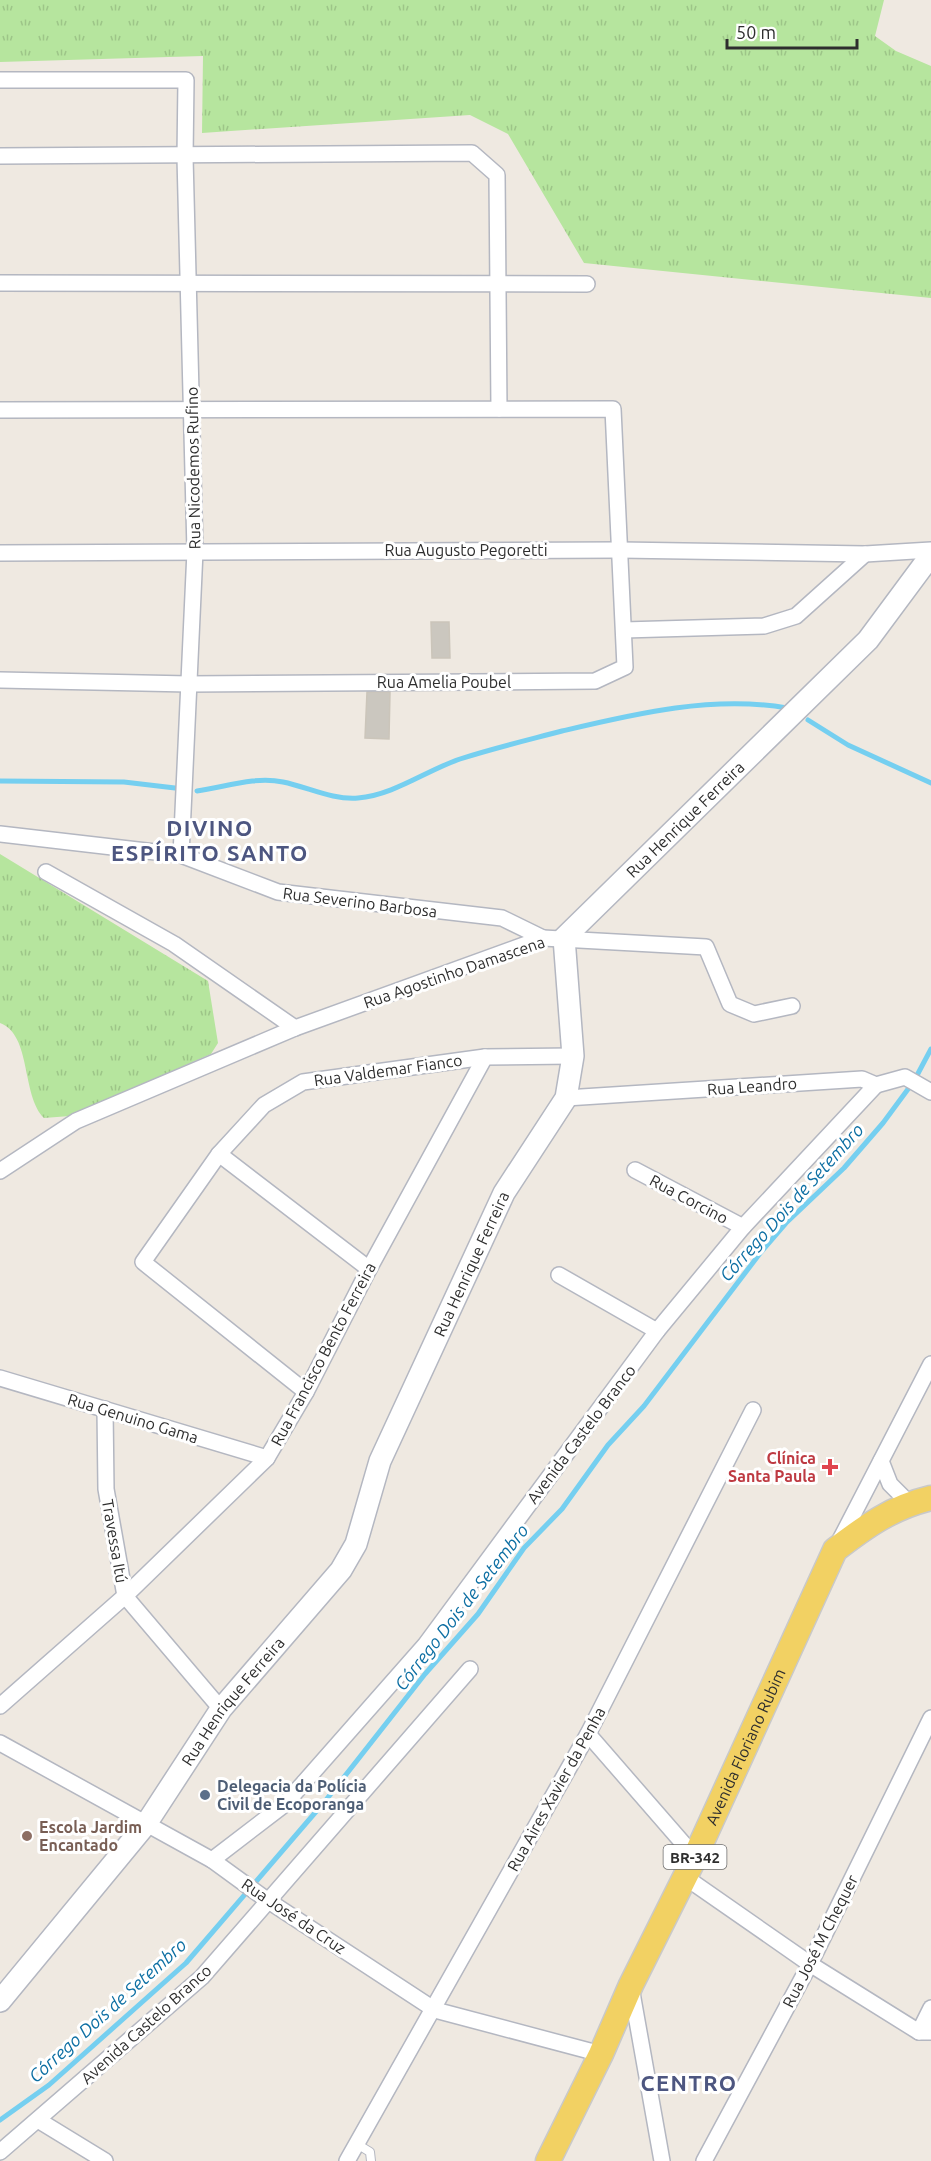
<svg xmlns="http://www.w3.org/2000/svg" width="931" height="2161" font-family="Ubuntu,sans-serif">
<defs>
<pattern id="grass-tufts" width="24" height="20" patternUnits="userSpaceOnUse" patternTransform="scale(1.5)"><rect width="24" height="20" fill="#b6e59e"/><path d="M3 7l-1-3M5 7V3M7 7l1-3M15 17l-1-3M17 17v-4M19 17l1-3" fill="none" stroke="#9dc588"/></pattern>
</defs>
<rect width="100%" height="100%" fill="#efe9e1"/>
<g fill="url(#grass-tufts)">
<path d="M 0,0 L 884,0 L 875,36 L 896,51 L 931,66 L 931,298 L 584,263 L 508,134 L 470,115 L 202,133 L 203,56 L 0,62 Z"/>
<path d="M 0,854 L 208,981 L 218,1043 L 211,1054 L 70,1116 L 44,1118 C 21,1095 32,1035 0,1023 Z"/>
</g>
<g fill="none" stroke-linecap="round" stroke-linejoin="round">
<g stroke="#75cff0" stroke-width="5">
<path d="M 808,720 L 848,745 L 931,783"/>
<path d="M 0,781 L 124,782 L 175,788"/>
<path d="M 197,791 C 225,787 255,776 283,782 C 308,787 332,800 358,798 C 394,795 427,770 460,759 C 494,748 528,740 562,731 C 634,714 712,695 787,708"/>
<path d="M 0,2120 L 49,2085 L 186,1963 L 326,1800 L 425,1674 L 478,1614 L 524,1548 L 562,1509 L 608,1445 L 644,1406 L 761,1252 L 786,1223 L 844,1168 L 883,1123 L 914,1081 L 931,1049"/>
</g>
</g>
<g fill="#cbc7bf" stroke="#cbc5ba" stroke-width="1.5">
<path d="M 431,622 L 449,622 L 450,658 L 432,658 Z"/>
<path d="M 367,692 L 390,692 L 389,739 L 365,738 Z"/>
</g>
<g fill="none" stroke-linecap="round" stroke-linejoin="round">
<defs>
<path id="lane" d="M 357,2144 L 370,2152 L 371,2161"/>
<g id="street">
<path d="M 0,80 L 186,80 L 185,157 L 195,551 L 181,855"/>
<path d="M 0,156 L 472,153 L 497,175 L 499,409"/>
<path d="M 0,283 L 587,284"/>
<path d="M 0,410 L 613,409 L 625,667 L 595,681 L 189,684 L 0,680"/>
<path d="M 0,553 L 620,550 L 865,554 L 931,550"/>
<path d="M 624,630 L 764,626 L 796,616 L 865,554"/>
<path d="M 0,834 L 181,855 L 278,892 L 502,918 L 543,938"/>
<path d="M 46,872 L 174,944 L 295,1028"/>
<path d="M 566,1098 L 862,1079 L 876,1085 L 905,1077 L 931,1092"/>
<path d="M 219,1154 L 369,1269"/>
<path d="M 635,1170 L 743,1227"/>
<path d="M 0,1171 L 76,1121 L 295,1028 L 543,938 L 706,947 L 730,1004 L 754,1014 L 792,1006"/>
<path d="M 559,1275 L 657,1331"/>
<path d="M 0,1378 L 267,1458"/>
<path d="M 306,1392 L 143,1262 L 219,1154 L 264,1105 L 303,1082 L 485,1057 L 573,1056"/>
<path d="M 105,1409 L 106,1489 L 125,1596 L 221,1709"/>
<path d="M 881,1461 L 890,1484 L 909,1503"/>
<path d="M 839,1542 L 931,1364"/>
<path d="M 0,1706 L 125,1596 L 267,1458 L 306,1392 L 369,1269 L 485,1057"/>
<path d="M 588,1734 L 695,1857"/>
<path d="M 0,1743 L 212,1860 L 267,1900 L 435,2010 L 601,2054"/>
<path d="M 212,1860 L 285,1804 L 425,1645 L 657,1331 L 743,1227 L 876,1085"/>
<path d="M 685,1877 L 810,1964 L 919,2032 L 931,2032"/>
<path d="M 631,1987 L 662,2161"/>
<path d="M 919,2032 L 931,2008"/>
<path d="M 38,2120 L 105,2161"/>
<path d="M 0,2152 L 202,1977 L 470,1669"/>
<path d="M 347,2161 L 588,1734 L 753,1410"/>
<path d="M 704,2161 L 810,1964 L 931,1718"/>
</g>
<g id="secondary">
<path id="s1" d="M 0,2001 L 146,1824 L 221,1709 L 341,1570 L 356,1544 L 380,1461 L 504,1193 L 566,1098 L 573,1056 L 564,938 L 868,640 L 931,555"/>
</g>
<g id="primary">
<path id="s2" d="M 548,2161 L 601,2054 L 631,1985 L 695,1857 L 835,1550 C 866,1526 893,1507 931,1498"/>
</g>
</defs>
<use href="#lane" stroke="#b4b7c1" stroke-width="10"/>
<use href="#street" stroke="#b4b7c1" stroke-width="18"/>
<use href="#secondary" stroke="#b4b7c1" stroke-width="24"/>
<use href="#primary" stroke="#c9c9c9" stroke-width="27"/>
<use href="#lane" stroke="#fff" stroke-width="8"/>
<use href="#street" stroke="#fff" stroke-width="15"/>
<use href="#secondary" stroke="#fff" stroke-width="21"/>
<use href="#primary" stroke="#f2d163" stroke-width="24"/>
</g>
<path fill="#e0444e" stroke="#fff" stroke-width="2" d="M827 1458h6v6h6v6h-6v6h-6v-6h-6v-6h6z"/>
<circle fill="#5c6f8a" stroke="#fff" stroke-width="2" cx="205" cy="1795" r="6"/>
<circle fill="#8d6e63" stroke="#fff" stroke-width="2" cx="27" cy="1836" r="6"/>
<g text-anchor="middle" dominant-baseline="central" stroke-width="6" stroke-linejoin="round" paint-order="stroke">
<rect fill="#fff" stroke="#6d6d6d" stroke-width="1.5" x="663.5" y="1845" width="63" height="24" rx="4.5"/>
<g font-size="15" font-weight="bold" fill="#2e2e2e">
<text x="695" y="1857">BR-342</text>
</g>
<g font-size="16" fill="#2e2e2e" stroke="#fff">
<text transform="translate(193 468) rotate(-91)">Rua Nicodemos Rufino</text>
<text x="466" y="550">Rua Augusto Pegoretti</text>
<text x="444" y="682">Rua Amelia Poubel</text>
<text stroke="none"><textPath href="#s1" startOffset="1406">Rua Henrique Ferreira</textPath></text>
<text transform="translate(360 902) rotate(7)">Rua Severino Barbosa</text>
<text transform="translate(454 972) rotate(-19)">Rua Agostinho Damascena</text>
<text transform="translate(388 1070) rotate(-8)">Rua Valdemar Fianco</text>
<text transform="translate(752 1086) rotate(-4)">Rua Leandro</text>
<text transform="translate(689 1199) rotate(28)">Rua Corcino</text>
<text stroke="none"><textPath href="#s1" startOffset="884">Rua Henrique Ferreira</textPath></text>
<text transform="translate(323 1354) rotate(-62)">Rua Francisco Bento Ferreira</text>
<text transform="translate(133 1418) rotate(17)">Rua Genuino Gama</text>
<text transform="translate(581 1434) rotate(-53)">Avenida Castelo Branco</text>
<text transform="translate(115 1541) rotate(80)">Travessa Itú</text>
<text stroke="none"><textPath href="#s1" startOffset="380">Rua Henrique Ferreira</textPath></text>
<text stroke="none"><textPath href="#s2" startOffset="459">Avenida Floriano Rubim</textPath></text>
<text transform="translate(556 1789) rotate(-61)">Rua Aires Xavier da Penha</text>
<text transform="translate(294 1916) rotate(34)">Rua José da Cruz</text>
<text transform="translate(820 1941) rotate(-63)">Rua José M Chequer</text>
<text transform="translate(146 2024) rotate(-42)">Avenida Castelo Branco</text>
</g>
<g font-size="16" font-weight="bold" fill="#be3a42" stroke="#fff" text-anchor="end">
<text x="816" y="1458">Clínica<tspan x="816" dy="18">Santa Paula</tspan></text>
</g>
<g font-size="16" font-weight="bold" fill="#4e5e75" stroke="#fff" text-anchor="start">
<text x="217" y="1786">Delegacia da Polícia<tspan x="217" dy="18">Civil de Ecoporanga</tspan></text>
</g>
<g font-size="16" font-weight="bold" fill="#785e54" stroke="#fff" text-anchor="start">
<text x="39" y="1827">Escola Jardim<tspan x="39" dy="18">Encantado</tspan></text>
</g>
<g font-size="18" font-style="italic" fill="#0d6fa3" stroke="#fff">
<text transform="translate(791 1202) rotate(-48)">Córrego Dois de Setembro</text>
<text transform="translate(461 1607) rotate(-52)">Córrego Dois de Setembro</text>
<text transform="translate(107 2010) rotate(-42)">Córrego Dois de Setembro</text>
</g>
<g font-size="22" font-weight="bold" letter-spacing="1.5" fill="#4d5680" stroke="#fff">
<text x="210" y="827">DIVINO<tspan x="210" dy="25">ESPÍRITO SANTO</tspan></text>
<text x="689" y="2082">CENTRO</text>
</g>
</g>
<path d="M727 39v9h130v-9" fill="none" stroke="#2e2e2e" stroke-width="3"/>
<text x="736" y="39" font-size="18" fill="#2e2e2e" stroke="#ffffff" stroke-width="4.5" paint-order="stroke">50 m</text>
</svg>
